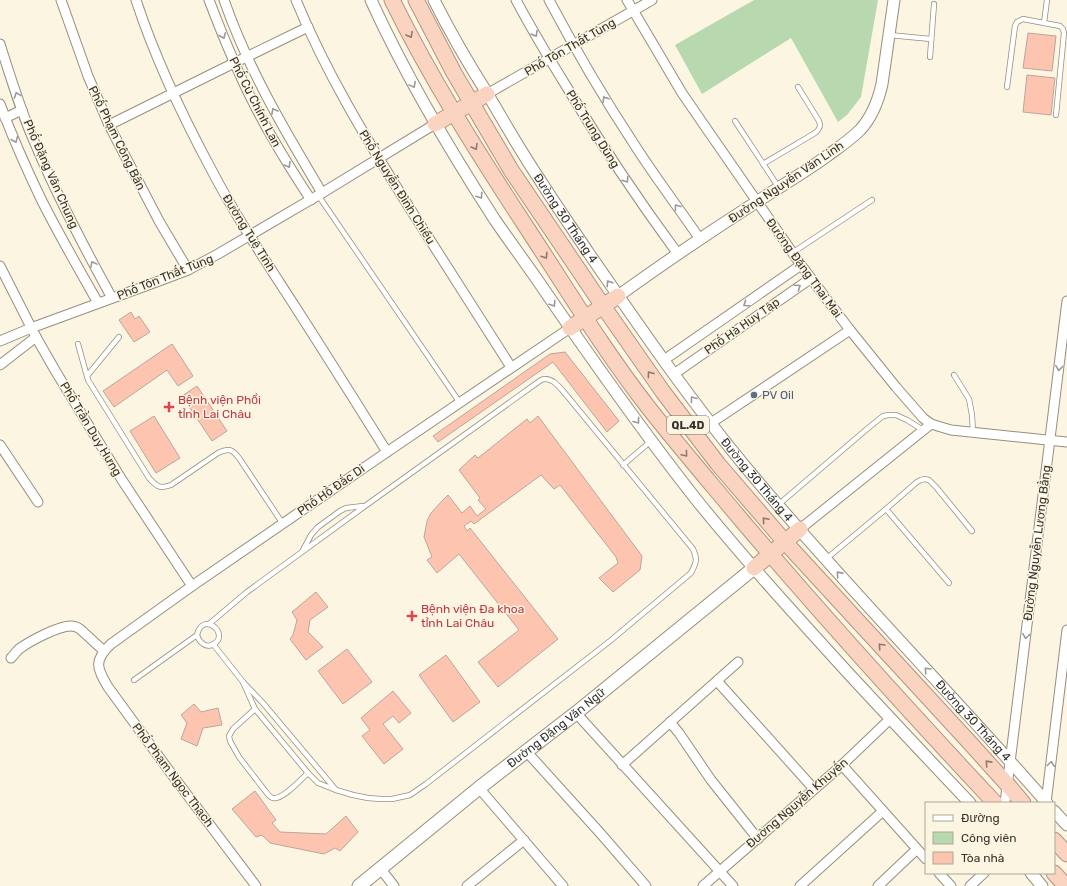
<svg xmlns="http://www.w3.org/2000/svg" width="1067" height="886" font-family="Rubik,sans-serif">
<rect width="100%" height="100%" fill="#fcf5e2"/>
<path fill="#b8d9b0" d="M 754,0 L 878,0 L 861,97 L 847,115 L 838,122 L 791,38 L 702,94 L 675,45 Z"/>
<g fill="#fdc5b0" stroke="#baa69e">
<path d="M 1028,33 L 1056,36 L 1052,71 L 1023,68 Z"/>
<path d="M 1027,75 L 1055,78 L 1051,115 L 1023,112 Z"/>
<path d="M 131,312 L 135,319 L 139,316 L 150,332 L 134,342 L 119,320 Z"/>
<path d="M 172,344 L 193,376 L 178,386 L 167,370 L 114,407 L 103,391 Z"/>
<path d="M 565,352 L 619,421 L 607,432 L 553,362 L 438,442 L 433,436 L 550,354 Z"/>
<path d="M 197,386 L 227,431 L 212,441 L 182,396 Z"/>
<path d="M 154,416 L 180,458 L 156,473 L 130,431 Z"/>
<path d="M 538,416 L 642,556 L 640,570 L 613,592 L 599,578 L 618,563 L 616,557 L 560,485 L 554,489 L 541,475 L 474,524 L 471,521 L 464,526 L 467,531 L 470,528 L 558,639 L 498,687 L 478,662 L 519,630 L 459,554 L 437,573 L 427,560 L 432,557 L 424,537 L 427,521 L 431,513 L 441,502 L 448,495 L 462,513 L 470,506 L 477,516 L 486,509 L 478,500 L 480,498 L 459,470 L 475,455 L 478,458 L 527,419 L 530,423 Z"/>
<path d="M 316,592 L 328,607 L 310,620 L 308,632 L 323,647 L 306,660 L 290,639 L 293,635 L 297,620 L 292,612 Z"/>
<path d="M 347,649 L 372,682 L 343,704 L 318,671 Z"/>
<path d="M 446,655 L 480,702 L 453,722 L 419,675 Z"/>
<path d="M 393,691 L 411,713 L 399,723 L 393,716 L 383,724 L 403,749 L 384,764 L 362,736 L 370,730 L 361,718 Z"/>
<path d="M 194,704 L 201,712 L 218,708 L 222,725 L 203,728 L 197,746 L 181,739 L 187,723 L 181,715 Z"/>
<path d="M 255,791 L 276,820 L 272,823 L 280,832 L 326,834 L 346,816 L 358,832 L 340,851 L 335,848 L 324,854 L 270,843 L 262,835 L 256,837 L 232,809 Z"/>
</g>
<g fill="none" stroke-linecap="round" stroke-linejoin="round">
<defs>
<g id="service">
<path d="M 1044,23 L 1047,0"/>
<path d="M 889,35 L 931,39"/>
<path d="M 930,57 L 934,4"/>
<path d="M 1007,87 L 1015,26 L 1017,22 L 1023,19 L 1060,26 L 1063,29 L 1064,33 L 1056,115"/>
<path d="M 735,121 L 779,188"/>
<path d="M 763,164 L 815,133 C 820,129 821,126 819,121 L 798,87"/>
<path d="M 318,195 L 460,403"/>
<path d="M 792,253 L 872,200"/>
<path d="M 78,344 L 88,380 L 149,478 C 157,487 160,489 171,485 L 218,453 C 229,448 232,449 239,458 L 283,524"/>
<path d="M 954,375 L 969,399 L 972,415 L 973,432"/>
<path d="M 87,376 L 119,337"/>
<path d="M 623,465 L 651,441"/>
<path d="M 778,505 L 867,429 L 883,416 L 889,415 L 896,415 L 907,420 L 923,430"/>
<path d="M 886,509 L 949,583"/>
<path d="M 303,550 L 311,535 L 318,527 L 340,511 L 346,508 L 363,506"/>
<path d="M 826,559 L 886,509 L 917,482 L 921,480 L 924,479 L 929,480 L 936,487 L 972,531"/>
<path d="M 209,624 L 247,592 L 365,506 L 541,380 C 552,375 561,389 568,397 L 693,549 C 698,560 696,563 691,573 L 610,641 L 426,784 L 410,795 L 392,799 L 381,799 L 368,798 L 353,795 L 336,790 L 318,783 L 308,773 L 255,709 L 243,682"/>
<path d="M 213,644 L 243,682 L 263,703 L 336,790"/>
<path d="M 134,680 L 197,635 C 203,610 230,634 214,644 C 206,649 199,642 197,635"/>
<path d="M 255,709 L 233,729 L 229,736 L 230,741 L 239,757 L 266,792 C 268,794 270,798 273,798 C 283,800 301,779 308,773"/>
</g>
<g id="minor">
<path d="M 61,0 L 88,76 L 109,125 L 159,221 L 188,270"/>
<path d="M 136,0 C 155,58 182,115 211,169 C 236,217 267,263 296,308 C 327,356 357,404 387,452"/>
<path d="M 209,0 C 222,34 236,69 253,102 C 270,136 290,168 311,200"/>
<path d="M 224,0 C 248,69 285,131 322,193"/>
<path d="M 296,0 C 326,73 367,140 409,207 C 443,260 477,314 511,367"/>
<path d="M 516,0 C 532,30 550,60 568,89 C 602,146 639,201 678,254"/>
<path d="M 549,0 C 575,49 603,97 634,144 C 655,177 678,207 700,239"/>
<path d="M 627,0 L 682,93 L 704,125 L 801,265 L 850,330 L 896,387 L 923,418 L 931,424 L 951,430 L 1067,442"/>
<path d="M 0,44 C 11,79 22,115 37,148 C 59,200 85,249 112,298"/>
<path d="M 487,94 L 652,0"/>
<path d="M 0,104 C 12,136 26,168 41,199 C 59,235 79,269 98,303"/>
<path d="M 5,118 L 22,110"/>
<path d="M 109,125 L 234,63 L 308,27"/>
<path d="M 0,266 L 36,337 L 56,372 L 122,480 L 192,586"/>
<path d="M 0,341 L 31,328 L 159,281 L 188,270 L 218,254 L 322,193 L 435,124"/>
<path d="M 664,360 L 801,265"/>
<path d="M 0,365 L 36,337"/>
<path d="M 674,374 L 810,279"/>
<path d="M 711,423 L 850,330"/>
<path d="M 0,445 L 38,502"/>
<path d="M 800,529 L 931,424"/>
<path d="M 11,658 C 14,655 16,652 19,649 C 30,641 58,626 71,626 C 74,626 77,627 80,629 L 104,651"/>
<path d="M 717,681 L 814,789"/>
<path d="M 576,713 L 733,886"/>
<path d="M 670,722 L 679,733 L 711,780 L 758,839"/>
<path d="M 526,751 L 601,834 L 646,886"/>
<path d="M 622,765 L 738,662"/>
<path d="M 842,765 L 926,859"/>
<path d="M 479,788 L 563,886"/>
<path d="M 1005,803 L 1067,301"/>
<path d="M 1046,803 L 1067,630"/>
<path d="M 380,868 L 394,886"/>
<path d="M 939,873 L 951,886"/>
<path d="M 256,886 L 173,776 L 108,687 C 97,668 93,661 111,644 L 192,586 L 387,452 L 570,328"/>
<path d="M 467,886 L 524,840"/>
<path d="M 703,886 L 842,765 L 890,719"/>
<path d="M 800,886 L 883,811"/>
<path d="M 878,886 L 917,849"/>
<path d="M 970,886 L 984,873"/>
</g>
<g id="tertiary">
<path d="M 371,0 C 406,77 449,149 495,220 C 508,239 522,258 536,278 C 588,354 641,430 699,503 C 747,562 798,618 849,674 C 889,717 929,760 970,803"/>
<path id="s1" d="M 434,0 C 450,32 468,63 487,93 C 504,122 521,152 540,180 C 555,204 572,228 588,252 C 641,329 694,406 754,477 C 848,589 951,693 1047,803"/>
<path d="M 618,296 C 664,263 711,231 758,201 C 781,186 805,172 827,156 C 838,148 850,140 860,130 C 872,117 878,102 882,84 L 894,0"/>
<path d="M 1054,811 L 1067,825"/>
<path d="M 1031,873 L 1042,886"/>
</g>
<g id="secondary">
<path id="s2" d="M 359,886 L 479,788 L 576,713 L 754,568"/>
</g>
<g id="trunk">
<path d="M 392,0 C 430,77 476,150 523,222 C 564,284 602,348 648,407 C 677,444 708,480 738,516 C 821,614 907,709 995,803"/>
<path d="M 416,0 L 454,73 L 511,170 L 603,306 L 663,392 L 718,464 L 785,542 L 970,743 L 1007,784 L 1023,803"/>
<path d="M 435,124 L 487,94"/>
<path d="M 570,328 L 618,296"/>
<path d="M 754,568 L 800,529"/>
<path d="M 1054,840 L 1067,854"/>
<path d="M 1054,873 L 1066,886"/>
</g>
</defs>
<use href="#service" stroke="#958f7e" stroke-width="6"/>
<use href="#minor" stroke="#958f7e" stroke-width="11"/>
<use href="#tertiary" stroke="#958f7e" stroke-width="13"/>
<use href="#secondary" stroke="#958f7e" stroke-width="15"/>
<use href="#trunk" stroke="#b49482" stroke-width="17"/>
<use href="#service" stroke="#fff" stroke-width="4.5"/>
<use href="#minor" stroke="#fff" stroke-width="9"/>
<use href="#tertiary" stroke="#fff" stroke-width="11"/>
<use href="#secondary" stroke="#fff" stroke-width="13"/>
<use href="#trunk" stroke="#fad4c0" stroke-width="15"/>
</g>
<defs><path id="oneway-chevron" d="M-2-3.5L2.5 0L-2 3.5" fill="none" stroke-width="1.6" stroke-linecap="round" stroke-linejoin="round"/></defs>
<g stroke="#9a9995">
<use href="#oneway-chevron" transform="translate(535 34) rotate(60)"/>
<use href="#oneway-chevron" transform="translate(223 36) rotate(67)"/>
<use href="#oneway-chevron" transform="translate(413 85) rotate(62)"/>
<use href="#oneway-chevron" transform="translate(17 95) rotate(-110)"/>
<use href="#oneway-chevron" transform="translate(605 99) rotate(-122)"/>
<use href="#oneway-chevron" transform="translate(274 111) rotate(-119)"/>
<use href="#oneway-chevron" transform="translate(15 140) rotate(67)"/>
<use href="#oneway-chevron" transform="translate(288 165) rotate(59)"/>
<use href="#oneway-chevron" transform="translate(626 180) rotate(56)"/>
<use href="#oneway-chevron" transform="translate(480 196) rotate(57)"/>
<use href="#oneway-chevron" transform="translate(677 207) rotate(-126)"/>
<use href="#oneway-chevron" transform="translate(93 264) rotate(-118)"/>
<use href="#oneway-chevron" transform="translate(609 283) rotate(-124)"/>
<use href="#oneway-chevron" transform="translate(798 287) rotate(-35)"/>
<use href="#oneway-chevron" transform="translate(553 304) rotate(56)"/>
<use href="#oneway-chevron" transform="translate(746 304) rotate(145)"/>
<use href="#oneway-chevron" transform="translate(1059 368) rotate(97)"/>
<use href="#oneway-chevron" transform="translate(693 399) rotate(-127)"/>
<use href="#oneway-chevron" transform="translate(637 421) rotate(53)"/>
<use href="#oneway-chevron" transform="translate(839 574) rotate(-132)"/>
<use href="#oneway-chevron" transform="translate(1026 636) rotate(97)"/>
<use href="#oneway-chevron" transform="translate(927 670) rotate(-133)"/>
<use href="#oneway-chevron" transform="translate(1051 764) rotate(-83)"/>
</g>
<g stroke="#8e7b6e">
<use href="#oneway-chevron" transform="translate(410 35) rotate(61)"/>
<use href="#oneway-chevron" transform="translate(475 147) rotate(59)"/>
<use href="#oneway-chevron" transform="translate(545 256) rotate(57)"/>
<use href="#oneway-chevron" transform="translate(650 374) rotate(-126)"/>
<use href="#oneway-chevron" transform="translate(685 454) rotate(50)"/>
<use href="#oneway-chevron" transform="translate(765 520) rotate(-131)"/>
<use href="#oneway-chevron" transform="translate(881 646) rotate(-133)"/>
<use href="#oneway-chevron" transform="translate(988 763) rotate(-132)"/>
</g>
<circle fill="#5c6f8a" stroke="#fcf5e2" stroke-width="1.5" cx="754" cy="395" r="4"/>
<g fill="#e0444e" stroke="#fcf5e2" stroke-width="1.5">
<path d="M167 401h4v4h4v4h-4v4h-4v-4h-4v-4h4z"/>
<path d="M410 610h4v4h4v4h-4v4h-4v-4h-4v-4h4z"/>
</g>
<g text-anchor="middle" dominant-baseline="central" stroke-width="3" stroke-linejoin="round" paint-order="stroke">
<rect fill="#fcf5e2" stroke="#716d62" stroke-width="1" x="667" y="416" width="42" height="18" rx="3"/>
<g font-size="11" font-weight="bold" fill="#35332b">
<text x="688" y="425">QL.4D</text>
</g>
<g font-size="12" fill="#35332b" stroke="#fcf5e2">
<text transform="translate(570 47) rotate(-30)">Phố Tôn Thất Tùng</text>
<text transform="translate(255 102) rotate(63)">Phố Cù Chính Lan</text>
<text transform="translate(593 129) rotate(58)">Phố Trung Dũng</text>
<text transform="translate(117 138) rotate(64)">Phố Phạm Công Bân</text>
<text transform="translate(51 174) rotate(66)">Phố Đặng Văn Chung</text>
<text transform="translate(786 182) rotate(-34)">Đường Nguyễn Văn Linh</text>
<text transform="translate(397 187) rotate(58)">Phố Nguyễn Đình Chiểu</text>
<text stroke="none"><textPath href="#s1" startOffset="255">Đường 30 Tháng 4</textPath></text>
<text transform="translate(249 233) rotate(58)">Đường Tuệ Tĩnh</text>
<text transform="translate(804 268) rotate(54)">Đường Đặng Thai Mai</text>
<text transform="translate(165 277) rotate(-22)">Phố Tôn Thất Tùng</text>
<text transform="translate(742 326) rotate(-35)">Phố Hà Huy Tập</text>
<text transform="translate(91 429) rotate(59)">Phố Trần Duy Hưng</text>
<text stroke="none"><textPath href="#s1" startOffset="579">Đường 30 Tháng 4</textPath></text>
<text transform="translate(331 490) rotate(-35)">Phố Hồ Đắc Di</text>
<text transform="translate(1037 543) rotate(-83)">Đường Nguyễn Lương Bằng</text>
<text stroke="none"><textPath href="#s1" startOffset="903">Đường 30 Tháng 4</textPath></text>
<text stroke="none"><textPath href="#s2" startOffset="253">Đường Đặng Văn Ngữ</textPath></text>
<text transform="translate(173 775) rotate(53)">Phố Phạm Ngọc Thạch</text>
<text transform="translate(797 803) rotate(-41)">Đường Nguyễn Khuyến</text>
</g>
<g font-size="12" fill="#4e5e75" stroke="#fcf5e2" text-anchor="start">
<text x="762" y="395">PV Oil</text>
</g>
<g font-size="12" fill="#be3a42" stroke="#fcf5e2" text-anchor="start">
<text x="178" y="400">Bệnh viện Phổi<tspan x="178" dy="14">tỉnh Lai Châu</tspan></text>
<text x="421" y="609">Bệnh viện Đa khoa<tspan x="421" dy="14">tỉnh Lai Châu</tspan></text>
</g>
</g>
<rect x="925" y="802" width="130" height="72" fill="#fcf5e2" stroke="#aca799"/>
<rect x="933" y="815" width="20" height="6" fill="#ffffff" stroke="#aca799"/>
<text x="961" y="822" font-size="12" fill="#35332b">Đường</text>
<rect x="933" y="832" width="20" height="12" fill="#b8d9b0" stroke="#aca799"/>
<text x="961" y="842" font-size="12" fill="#35332b">Công viên</text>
<rect x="933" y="852" width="20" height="12" fill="#fdc5b0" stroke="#aca799"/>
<text x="961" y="862" font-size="12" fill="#35332b">Tòa nhà</text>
</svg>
